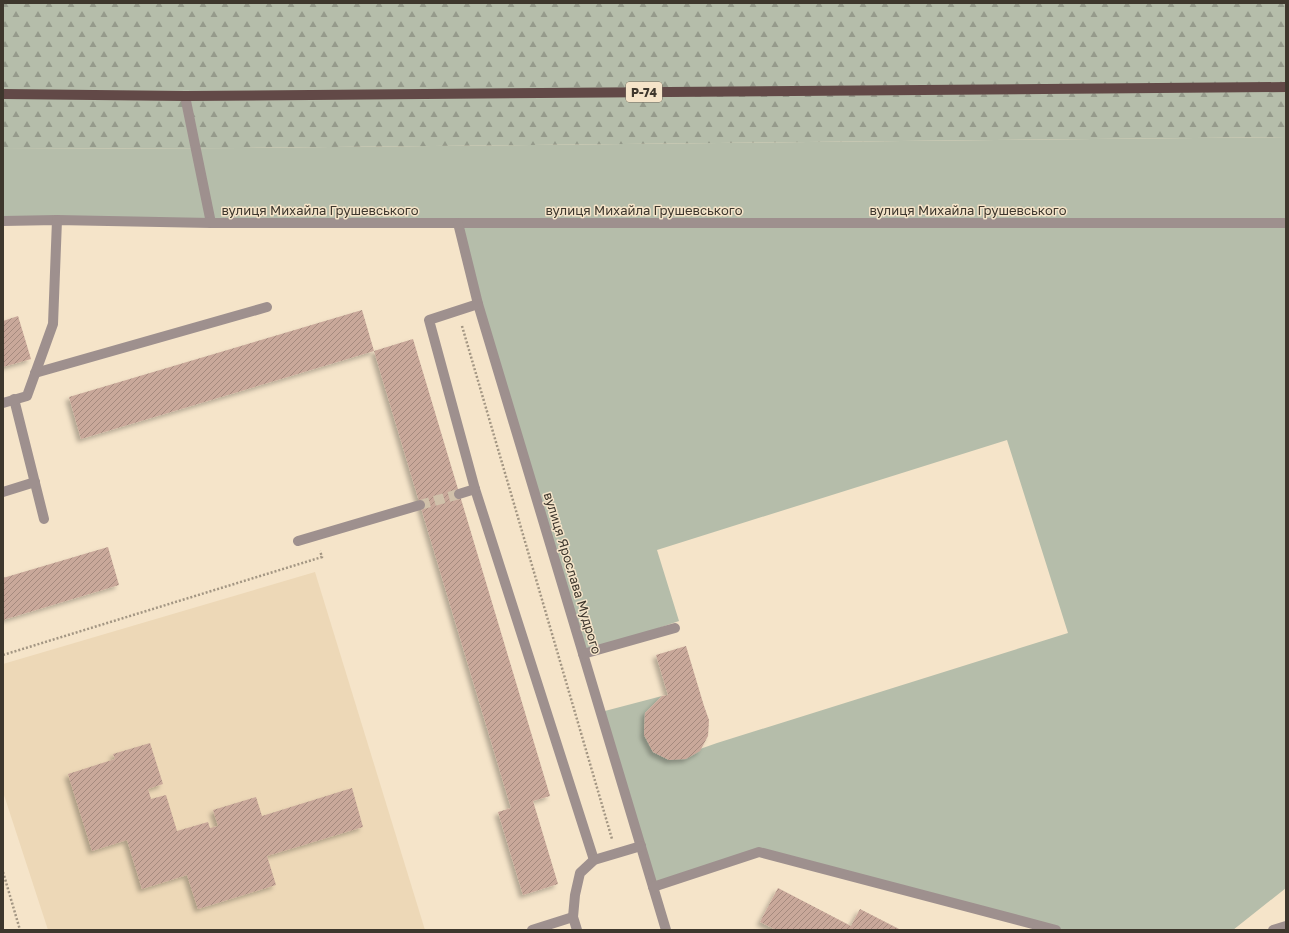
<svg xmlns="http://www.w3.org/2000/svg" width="1289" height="933" font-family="'Golos Text',sans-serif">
<defs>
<pattern id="forest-firs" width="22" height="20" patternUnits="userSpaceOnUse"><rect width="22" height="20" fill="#b5bdaa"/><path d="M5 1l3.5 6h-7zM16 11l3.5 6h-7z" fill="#959a8b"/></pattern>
<pattern id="building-hatch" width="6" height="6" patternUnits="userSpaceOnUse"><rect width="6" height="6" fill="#c9a89a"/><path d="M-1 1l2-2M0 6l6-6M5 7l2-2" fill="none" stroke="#a58a7e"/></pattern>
<filter id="shadow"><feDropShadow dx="-3.5" dy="3.5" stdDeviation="2" flood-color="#0004"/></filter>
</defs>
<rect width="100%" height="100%" fill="#f5e4c9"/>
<path fill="#edd8b7" d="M 315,572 L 425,930 L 48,930 L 3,792 L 3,664 Z"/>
<path fill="#b5bdaa" d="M 1286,137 L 1286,888 L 1233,930 L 1056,930 L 759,852 L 653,887 L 601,712 L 662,696 L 645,713 L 644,735 L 653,752 L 669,760 L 717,743 L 1068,633 L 1007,440 L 657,550 L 679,621 L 583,654 L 458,223 L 3,221 L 3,149 L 241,148 Z"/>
<path fill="url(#forest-firs)" d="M 3,3 L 1286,3 L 1286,137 L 241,148 L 3,149 Z"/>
<g fill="url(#building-hatch)" filter="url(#shadow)">
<path d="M 362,310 L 374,351 L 81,439 L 69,397 Z"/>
<path d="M 18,316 L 31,359 L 3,367 L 3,321 Z"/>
<path d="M 413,339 L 550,796 L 533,801 L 558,884 L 523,895 L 498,812 L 511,808 L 374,351 Z"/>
<path d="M 108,547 L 119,585 L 3,620 L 3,578 Z"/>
<path d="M 686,646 L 704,706 L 709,720 L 708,736 L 700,751 L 686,759 L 669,760 L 653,752 L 644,735 L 645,713 L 662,696 L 668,695 L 656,655 Z"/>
<path d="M 150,743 L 163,784 L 148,789 L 151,799 L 166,795 L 177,831 L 208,822 L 210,828 L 218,826 L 213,810 L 256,797 L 262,816 L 352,788 L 363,827 L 267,856 L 276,885 L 198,909 L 187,875 L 142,889 L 127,840 L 92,851 L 68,774 L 115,759 L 113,754 Z"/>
<path d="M 778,888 L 851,926 L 860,909 L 901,930 L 776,930 L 760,922 Z"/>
</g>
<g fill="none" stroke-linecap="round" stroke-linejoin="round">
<path stroke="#d0c1aa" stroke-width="10" stroke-dasharray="10 5" stroke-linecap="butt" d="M 420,505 L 459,494"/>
<g stroke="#a39683" stroke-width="2.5" stroke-dasharray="2 2" stroke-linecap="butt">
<path d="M 462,326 L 612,839"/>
<path d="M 3,655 L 322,557 L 320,551"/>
<path d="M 3,872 L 20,930"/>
</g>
<g stroke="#9e908e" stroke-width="10">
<path d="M 185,96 L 211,223"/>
<path d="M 3,221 L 57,220 L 211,223 L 1286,223"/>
<path d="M 458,223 L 478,304 L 666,930"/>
<path d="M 478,304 L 429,320 L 475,489 L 594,860"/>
<path d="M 35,373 L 267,307"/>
<path d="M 14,399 L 44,519"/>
<path d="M 3,403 L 27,396 L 53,324 L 57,220"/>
<path d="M 3,492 L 35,482"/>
<path d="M 459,494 L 475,489"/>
<path d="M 298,541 L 420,505"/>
<path d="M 583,654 L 675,628"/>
<path d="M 653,887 L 759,852 L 1056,930"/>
<path d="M 532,930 L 573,917"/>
<path d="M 577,930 L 573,917 L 575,895 L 580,873 L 594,860 L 641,846"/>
<path d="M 1273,930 L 1286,926"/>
</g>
<path stroke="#624947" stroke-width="10" d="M 3,94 L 185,96 L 1286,87"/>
</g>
<g text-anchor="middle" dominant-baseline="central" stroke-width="3" stroke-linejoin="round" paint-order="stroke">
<rect fill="#f5e4c9" stroke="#756b5c" stroke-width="1" x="626" y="82" width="36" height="20" rx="3"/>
<g font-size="12" font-weight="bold" fill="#3e372d">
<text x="644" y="92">Р-74</text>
</g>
<g font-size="13" fill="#3e372d" stroke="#f5e4c9">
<text x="320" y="210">вулиця Михайла Грушевського</text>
<text x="644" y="210">вулиця Михайла Грушевського</text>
<text x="968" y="210">вулиця Михайла Грушевського</text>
<text transform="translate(573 573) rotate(73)">вулиця Ярослава Мудрого</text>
</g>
</g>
<rect width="1289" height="933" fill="none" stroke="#3e372d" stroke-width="8"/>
</svg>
